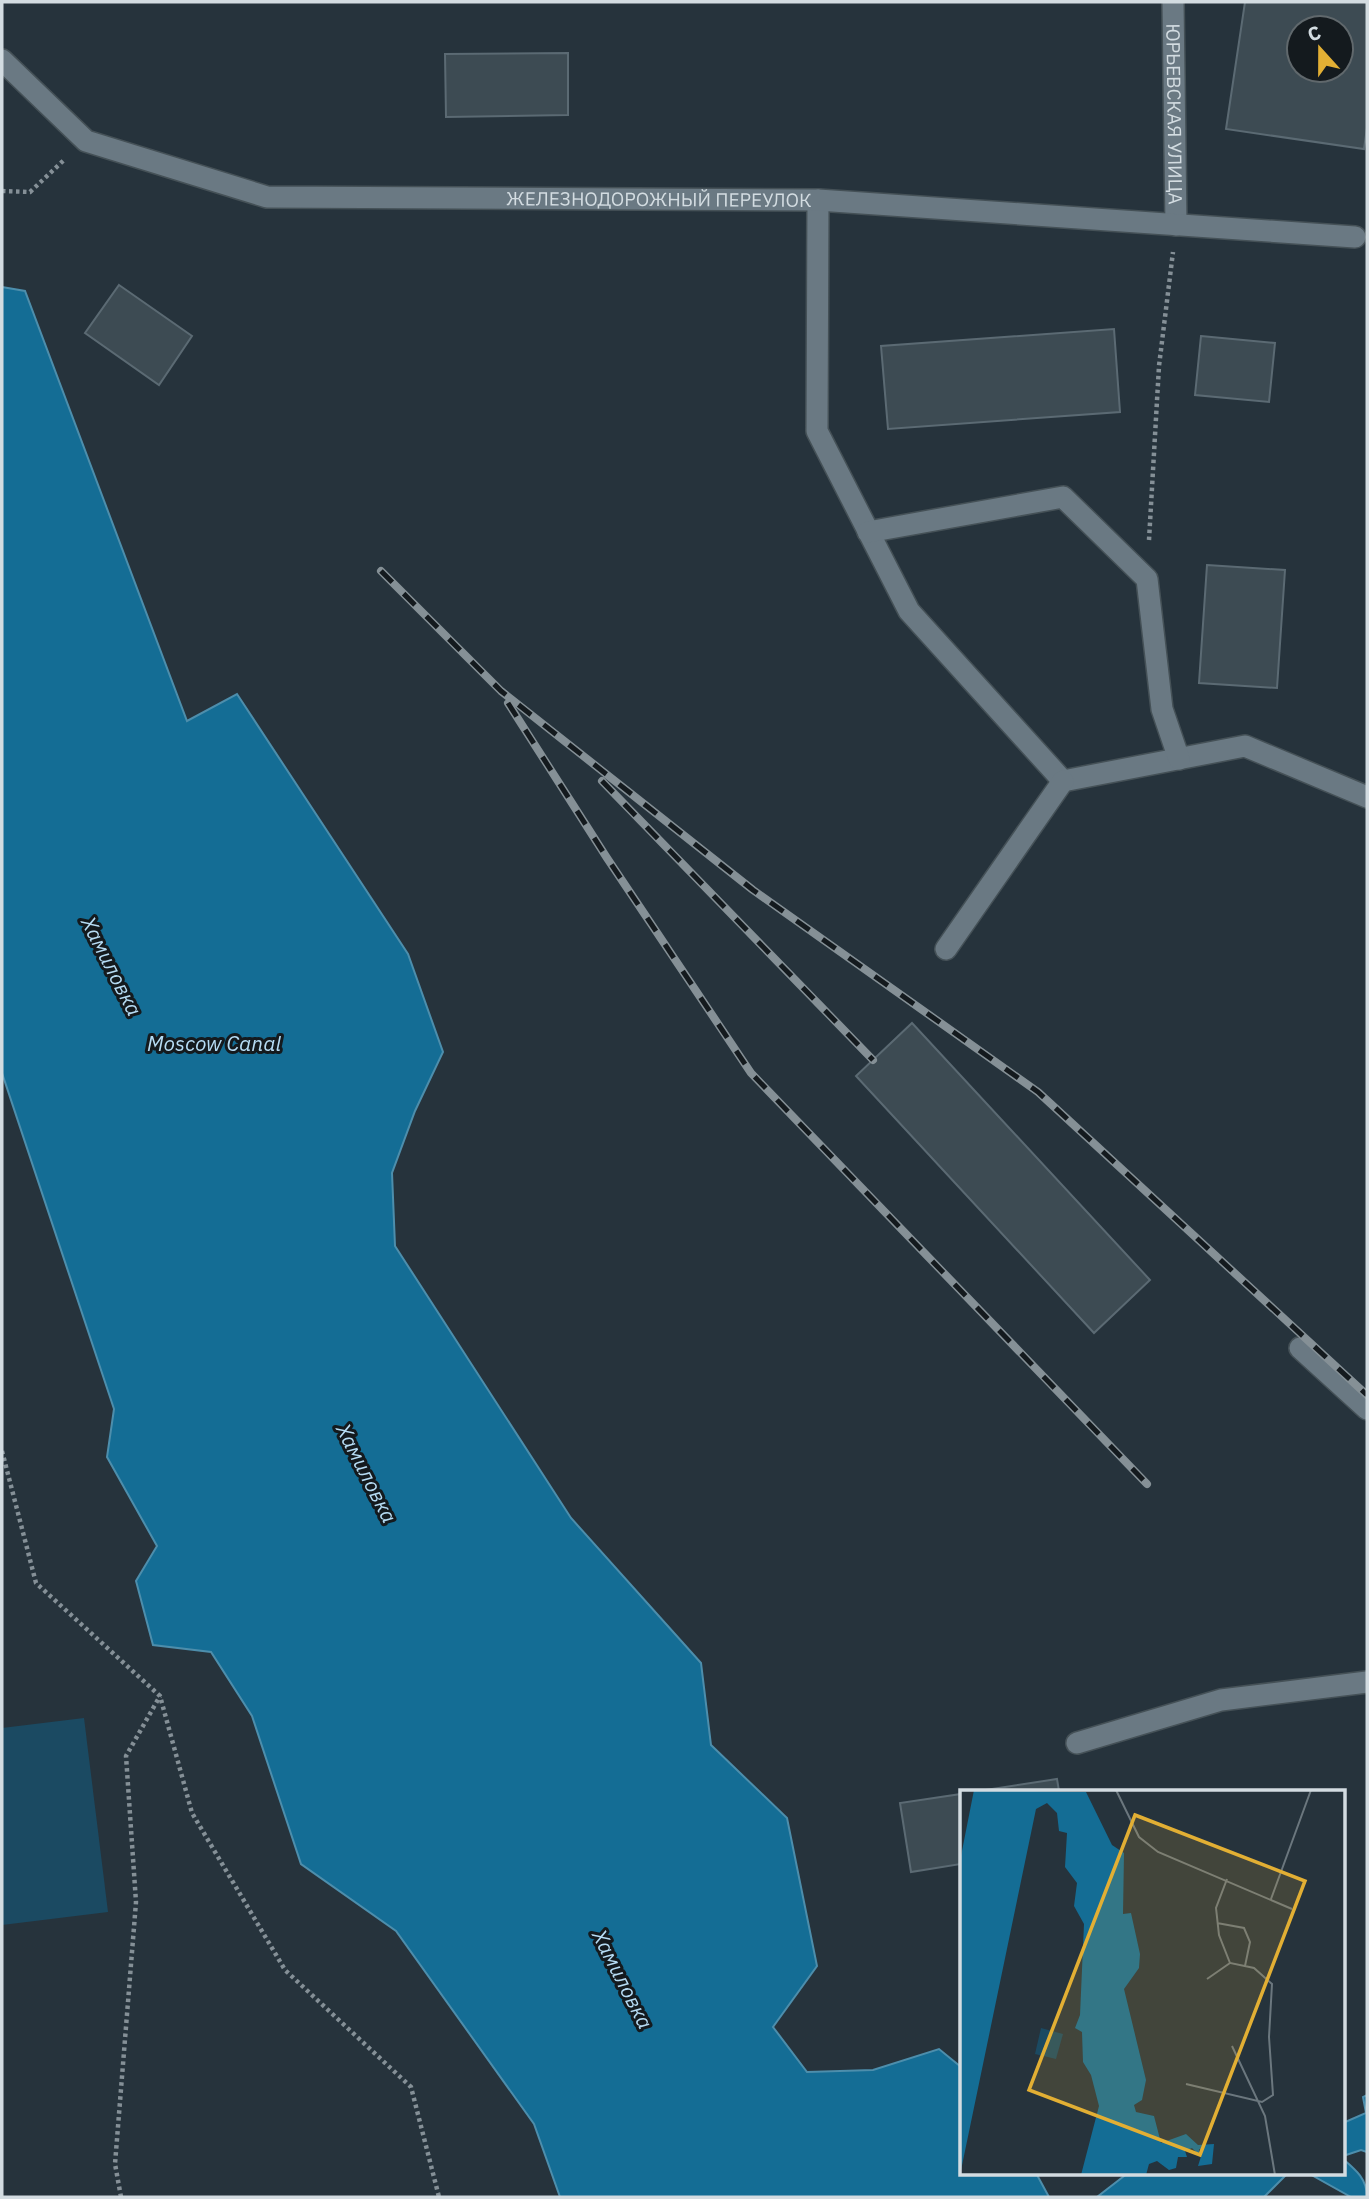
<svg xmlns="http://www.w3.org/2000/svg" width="1369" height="2199" font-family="'IBM Plex Sans',sans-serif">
<rect width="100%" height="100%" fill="#26333c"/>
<path fill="#1b4a62" d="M 84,1718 L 108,1912 L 2,1925 L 2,1728 Z"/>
<g fill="#146d95" stroke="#4d8eac" stroke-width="2">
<path d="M 2,287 L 25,291 L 187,721 L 237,694 L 408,954 L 443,1052 L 415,1111 L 392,1173 L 395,1246 L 571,1518 L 701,1663 L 711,1745 L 787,1818 L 817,1966 L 773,2027 L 807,2072 L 873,2070 L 939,2049 L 961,2067 L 961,2173 L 1036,2173 L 1049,2197 L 560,2197 L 534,2124 L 396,1931 L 301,1864 L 252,1716 L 211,1652 L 153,1645 L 136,1581 L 157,1546 L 107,1457 L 114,1409 L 2,1073 Z"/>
<path d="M 1367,2095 L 1367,2152 L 1361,2150 L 1343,2156 L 1343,2123 L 1366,2113 L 1363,2097 Z"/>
<path d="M 1343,2159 C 1356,2170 1367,2179 1367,2197 L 1351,2197 L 1308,2173 L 1343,2173 Z"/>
<path d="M 1128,2173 L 1288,2173 L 1264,2197 L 1097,2197 Z"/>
</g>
<g fill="#3d4b53" stroke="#5b6a73" stroke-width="2" fill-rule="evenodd">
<path d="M 1245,2 L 1367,2 L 1367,128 L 1364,149 L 1226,129 ZM 1299,28 L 1341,28 L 1341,70 L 1299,70 Z"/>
<path d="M 568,53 L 568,115 L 446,117 L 445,54 Z"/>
<path d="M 119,285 L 192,336 L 159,385 L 85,333 Z"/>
<path d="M 1114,329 L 1120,412 L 888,429 L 881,346 Z"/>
<path d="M 1201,336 L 1275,343 L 1269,402 L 1195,395 Z"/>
<path d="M 1207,565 L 1285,570 L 1277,688 L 1199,683 Z"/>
<path d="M 912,1023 L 1150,1280 L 1094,1333 L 856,1076 Z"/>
<path d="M 1057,1779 L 1059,1791 L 979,1791 Z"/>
<path d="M 961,1794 L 961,1864 L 911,1872 L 900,1803 Z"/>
</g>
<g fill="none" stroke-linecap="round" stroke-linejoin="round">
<defs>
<g id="lane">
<path d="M 818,200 L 817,431 L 909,611 L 1063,781 L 1245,746 L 1367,797"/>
<path d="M 868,532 L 1063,497 L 1147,579 L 1162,709 L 1179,759"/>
<path d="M 946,949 L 1063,781"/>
<path d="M 1300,1348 L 1367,1409"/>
<path d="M 1077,1743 L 1221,1700 L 1367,1682"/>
</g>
<g id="street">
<path id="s1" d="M 1173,2 L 1176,225"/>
<path id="s2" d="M 2,60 L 86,141 L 267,197 L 818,200 L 1355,237"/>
</g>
</defs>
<use href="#lane" stroke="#455157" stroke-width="24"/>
<use href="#street" stroke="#455157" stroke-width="24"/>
<g stroke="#859097" stroke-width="4.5" stroke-dasharray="3.5 3.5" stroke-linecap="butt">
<path d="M 2,191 L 30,192 L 64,160"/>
<path d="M 1149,540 L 1159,366 L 1173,252"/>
<path d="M 2,1451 L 36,1583 L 160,1696 L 192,1813 L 285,1970 L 411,2087 L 439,2197"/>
<path d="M 121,2197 L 115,2164 L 136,1902 L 126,1756 L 160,1696"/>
</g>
<use href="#lane" stroke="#6a7983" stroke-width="21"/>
<use href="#street" stroke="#6a7983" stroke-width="21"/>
<defs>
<g id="rail">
<path d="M 381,571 L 501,691 L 753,890 L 1038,1092 L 1367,1395"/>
<path d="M 508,703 L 607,858 L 751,1073 L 1147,1484"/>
<path d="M 602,781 L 873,1060"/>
</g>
</defs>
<use href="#rail" stroke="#859096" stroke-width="8"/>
<use href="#rail" stroke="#141a1e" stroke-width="5" stroke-dasharray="16" stroke-linecap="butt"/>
</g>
<g text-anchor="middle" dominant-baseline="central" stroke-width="6" stroke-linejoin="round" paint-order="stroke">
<g font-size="19" fill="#d3dce1" stroke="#141a1e">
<text stroke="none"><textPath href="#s1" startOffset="112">ЮРЬЕВСКАЯ УЛИЦА</textPath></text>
<text stroke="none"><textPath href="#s2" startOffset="698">ЖЕЛЕЗНОДОРОЖНЫЙ ПЕРЕУЛОК</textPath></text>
</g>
<g font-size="21" font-style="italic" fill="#b6dcf4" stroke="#141a1e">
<text transform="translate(112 966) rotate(63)">Хамиловка</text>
<text x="214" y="1043">Moscow Canal</text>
<text transform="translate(367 1473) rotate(63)">Хамиловка</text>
<text transform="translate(623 1979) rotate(63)">Хамиловка</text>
</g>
</g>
<g transform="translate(960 1790)">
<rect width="385" height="385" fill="#26333c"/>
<path d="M 81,238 L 103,244 L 96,269 L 75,264 Z" fill="#1b4a62"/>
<path d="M 14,0 L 126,2 L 152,55 L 164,63 L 163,124 L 171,123 L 180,164 L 179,178 L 164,199 L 186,290 L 182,310 L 174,315 L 176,322 L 194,326 L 201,353 L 226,344 L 238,355 L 254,354 L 252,374 L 238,376 L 243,360 L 239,359 L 240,366 L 232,358 L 225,361 L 227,367 L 218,367 L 216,378 L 209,380 L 197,371 L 189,374 L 186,385 L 121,385 L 139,316 L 131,285 L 123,272 L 122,242 L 115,238 L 120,225 L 124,134 L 114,116 L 117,93 L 105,77 L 107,43 L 99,41 L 97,23 L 87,13 L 76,19 L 0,385 L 0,71 Z" fill="#146d95"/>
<path fill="none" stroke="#6b777e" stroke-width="2" d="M 156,0 L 179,47 L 198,62 L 332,119M 311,109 L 351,0M 257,133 L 284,138 L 290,152 L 285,176M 247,189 L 270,173M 272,256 L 305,326 L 315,385M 226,294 L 302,312 L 313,305 L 309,247 L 312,194 L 294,178 L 270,173 L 259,145 L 256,118 L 267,89"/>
<path fill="#e2af34" fill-opacity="0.15" stroke="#e2af34" stroke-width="3.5" d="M 175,25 L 345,91 L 240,365 L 69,300 Z"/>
<rect width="385" height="385" fill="none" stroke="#d3dce1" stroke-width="3.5"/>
</g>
<rect width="1369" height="2199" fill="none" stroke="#d3dce1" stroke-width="7"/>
<g transform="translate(1320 49) rotate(339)"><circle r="33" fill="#141a1e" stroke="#60686c" stroke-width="2"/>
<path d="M0-5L12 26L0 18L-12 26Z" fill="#e2af34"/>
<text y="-10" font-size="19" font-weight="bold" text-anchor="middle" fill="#d3dce1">С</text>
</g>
</svg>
